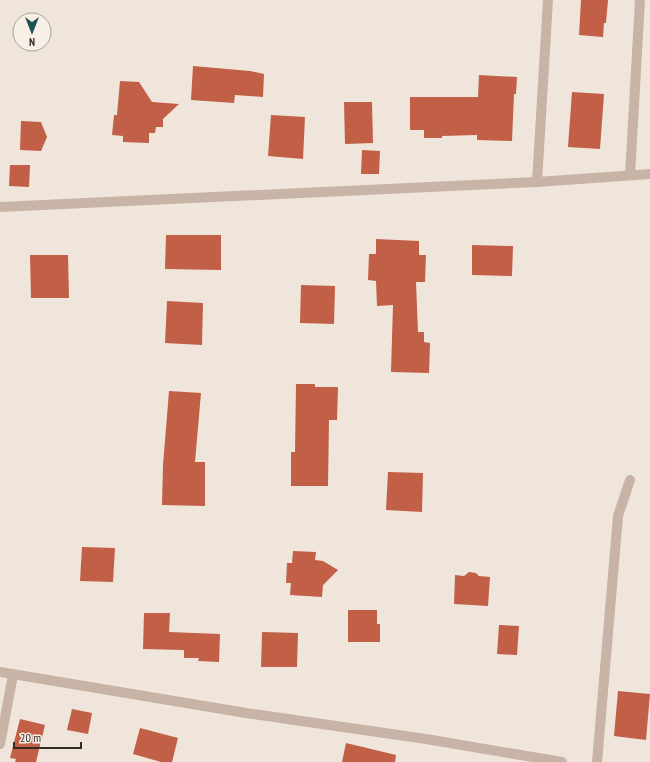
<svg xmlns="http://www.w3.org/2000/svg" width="650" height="762" font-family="'PT Sans Narrow',sans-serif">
<rect width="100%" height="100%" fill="#f0e5da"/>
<g fill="#c15f47">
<path d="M 581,0 L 608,0 L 606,23 L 604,23 L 603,37 L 579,35 Z"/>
<path d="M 193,66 L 250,71 L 264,74 L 263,97 L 235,95 L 234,103 L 191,100 Z"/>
<path d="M 479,75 L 517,77 L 516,94 L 514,94 L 512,141 L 477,140 L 477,135 L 442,136 L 442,138 L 424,138 L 424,130 L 410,130 L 410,97 L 478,97 Z"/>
<path d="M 120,81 L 139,82 L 152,102 L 179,104 L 163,119 L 163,127 L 156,127 L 155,133 L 149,133 L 149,143 L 123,142 L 123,136 L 112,135 L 114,115 L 117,115 Z"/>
<path d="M 572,92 L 604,94 L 600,149 L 568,147 Z"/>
<path d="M 344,102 L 372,102 L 373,143 L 345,144 Z"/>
<path d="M 271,115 L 305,117 L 303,159 L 268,156 Z"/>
<path d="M 21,121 L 41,122 L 47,137 L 41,151 L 20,150 Z"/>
<path d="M 362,150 L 380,151 L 379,174 L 361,174 Z"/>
<path d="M 10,165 L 30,165 L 29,187 L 9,186 Z"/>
<path d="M 166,235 L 221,235 L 221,270 L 165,269 Z"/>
<path d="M 376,239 L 419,241 L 419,255 L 426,255 L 425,282 L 416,282 L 418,332 L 424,332 L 424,342 L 430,343 L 429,373 L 391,372 L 393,305 L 377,306 L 376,281 L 368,280 L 369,254 L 376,254 Z"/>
<path d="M 472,245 L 513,246 L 512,276 L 472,275 Z"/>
<path d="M 30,255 L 68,255 L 69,298 L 31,298 Z"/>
<path d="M 301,285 L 335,286 L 334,324 L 300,323 Z"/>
<path d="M 167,301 L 203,303 L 202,345 L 165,343 Z"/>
<path d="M 296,384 L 315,384 L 315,387 L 338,387 L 337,420 L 329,420 L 328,486 L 291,486 L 291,452 L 295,452 Z"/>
<path d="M 169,391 L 201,393 L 195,462 L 205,462 L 205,506 L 162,505 L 163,465 Z"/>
<path d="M 388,472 L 423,473 L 422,512 L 386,510 Z"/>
<path d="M 82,547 L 115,548 L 113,582 L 80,581 Z"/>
<path d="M 293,551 L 316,552 L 315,560 L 323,561 L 338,570 L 323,585 L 322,597 L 290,595 L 291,583 L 286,583 L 287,563 L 292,563 Z"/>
<path d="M 469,572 L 476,573 L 479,576 L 490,577 L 488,606 L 454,604 L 455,575 L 464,576 Z"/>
<path d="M 348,610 L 377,610 L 377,624 L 380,624 L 380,642 L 348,642 Z"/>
<path d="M 144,613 L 170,613 L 169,632 L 220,634 L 219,662 L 198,661 L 199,658 L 184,658 L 184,650 L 143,649 Z"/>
<path d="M 499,625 L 519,626 L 517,655 L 497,654 Z"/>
<path d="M 262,632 L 298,633 L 297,667 L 261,667 Z"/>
<path d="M 618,691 L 650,694 L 646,740 L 614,736 Z"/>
<path d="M 72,709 L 92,713 L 88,734 L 67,730 Z"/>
<path d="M 20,719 L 45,725 L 36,762 L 15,762 L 16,759 L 10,758 Z"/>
<path d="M 140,728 L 178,738 L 172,762 L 161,762 L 133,754 Z"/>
<path d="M 346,743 L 396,755 L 395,762 L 342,762 Z"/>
</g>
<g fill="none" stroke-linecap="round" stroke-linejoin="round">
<g stroke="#c8b4a6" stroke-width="10">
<path d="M 630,175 L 640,0"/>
<path d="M 537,182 L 548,0"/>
<path d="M 0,207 L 537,182 L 650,174"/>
<path d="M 0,672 L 246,713 L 426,739 L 562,762"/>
<path d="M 0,744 L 13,675"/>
<path d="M 597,762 L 618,516 L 630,480"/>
</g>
</g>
<g transform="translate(32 32) rotate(180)"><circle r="19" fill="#f8efe6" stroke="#aaa19a"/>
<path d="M0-3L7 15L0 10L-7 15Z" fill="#1e5354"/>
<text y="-6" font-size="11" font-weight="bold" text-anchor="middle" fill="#342b27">N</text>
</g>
<path d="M14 742v6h67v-6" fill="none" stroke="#342b27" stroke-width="2"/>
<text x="20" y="742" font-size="12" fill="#342b27" stroke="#f8efe6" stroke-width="3" paint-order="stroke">20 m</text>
</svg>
